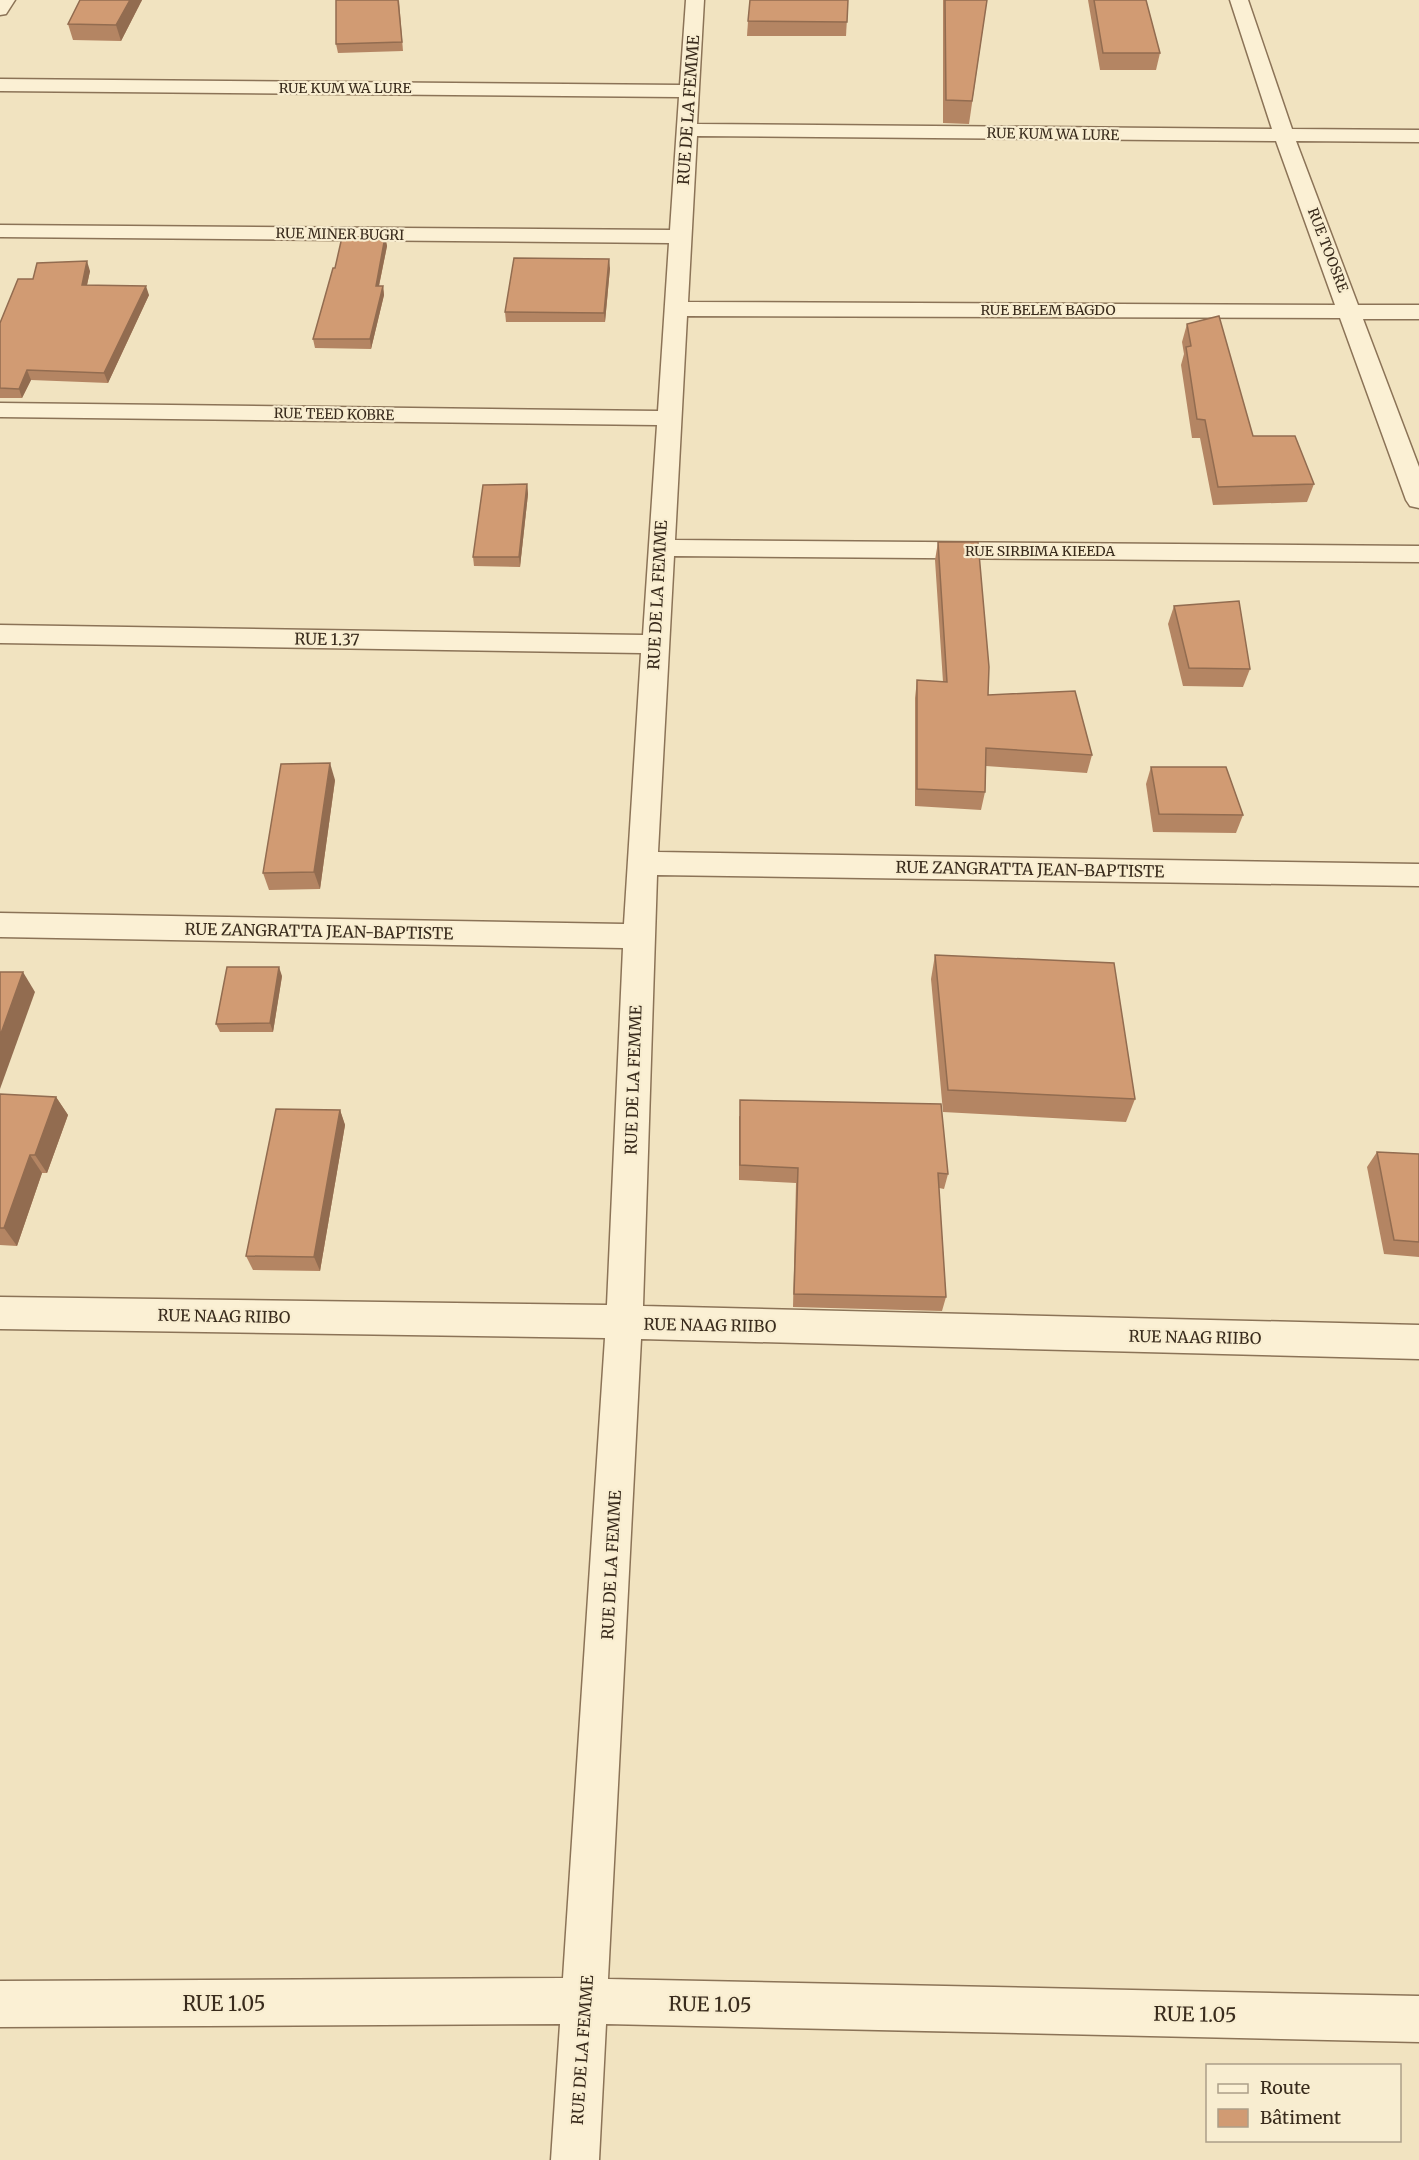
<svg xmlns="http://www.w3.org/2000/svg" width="1419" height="2160" font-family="Merriweather,serif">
<rect width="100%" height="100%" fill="#f1e3c0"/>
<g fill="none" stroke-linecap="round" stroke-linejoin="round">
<defs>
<g id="minor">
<path d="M 0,0 L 15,0 L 6,14 L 0,15 Z"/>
<path d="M 686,0 L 704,0 L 697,124 L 1272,129 L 1230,0 L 1248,0 L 1292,129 L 1419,130 L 1419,142 L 1296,141 L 1358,305 L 1419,305 L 1419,319 L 1363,319 L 1419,467 L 1419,508 L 1410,506 L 1406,500 L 1340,318 L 687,316 L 675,540 L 1419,546 L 1419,562 L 674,556 L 658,852 L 1419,864 L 1419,886 L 657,875 L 643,1306 L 1419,1325 L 1419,1359 L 641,1339 L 608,1979 L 1419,1996 L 1419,2042 L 606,2024 L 599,2160 L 551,2160 L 560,2024 L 0,2027 L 0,1981 L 563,1978 L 605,1338 L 0,1329 L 0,1297 L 607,1305 L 623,948 L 0,937 L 0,913 L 624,924 L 641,653 L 0,643 L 0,625 L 643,635 L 657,425 L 0,417 L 0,403 L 658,411 L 669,243 L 0,237 L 0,225 L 670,230 L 679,97 L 0,91 L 0,79 L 680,85 ZM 697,136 L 1276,141 L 1335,305 L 688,302 Z"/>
</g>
</defs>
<use href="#minor" stroke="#8b7357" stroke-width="3"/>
<use href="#minor" fill="#fbf0d4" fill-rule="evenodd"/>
</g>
<g fill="#b48563">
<path d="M 80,0 L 142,0 L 121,41 L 73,40 L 68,24 Z"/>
<path d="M 399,0 L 403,51 L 338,53 L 336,44 Z"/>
<path d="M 848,0 L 846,36 L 747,36 L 748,21 Z"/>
<path d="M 943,0 L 987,0 L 969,124 L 943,123 Z"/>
<path d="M 1088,0 L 1146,0 L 1160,53 L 1156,70 L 1100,70 Z"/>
<path d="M 385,237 L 387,246 L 379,286 L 383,286 L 384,295 L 371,349 L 315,348 L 313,339 Z"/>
<path d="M 610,268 L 605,322 L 506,322 L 505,312 Z"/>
<path d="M 90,271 L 87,285 L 149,295 L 108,383 L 31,380 L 22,398 L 0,398 L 0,323 L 33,279 Z"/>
<path d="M 1187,324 L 1253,436 L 1314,484 L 1307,502 L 1213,505 L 1200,438 L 1192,438 L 1181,365 L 1184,354 L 1182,342 Z"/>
<path d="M 527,484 L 528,494 L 520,567 L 474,566 L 473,557 Z"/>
<path d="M 938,542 L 988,695 L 1092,755 L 1087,773 L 986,766 L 985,792 L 981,810 L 915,806 L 915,698 L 917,680 L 943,682 L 935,560 Z"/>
<path d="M 1174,606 L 1250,669 L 1243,687 L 1183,686 L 1168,624 Z"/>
<path d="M 1151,767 L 1243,815 L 1236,833 L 1153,832 L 1146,784 Z"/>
<path d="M 335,780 L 320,889 L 269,890 L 263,873 Z"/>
<path d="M 935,955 L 1135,1099 L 1126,1122 L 943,1112 L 931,979 Z"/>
<path d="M 282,976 L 273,1032 L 220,1032 L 216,1024 Z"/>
<path d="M 0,1094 L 56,1097 L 68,1115 L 47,1173 L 42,1173 L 17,1246 L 0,1245 Z"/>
<path d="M 340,1110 L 345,1125 L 320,1271 L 253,1270 L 246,1256 Z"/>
<path d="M 739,1116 L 948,1174 L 944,1189 L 939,1188 L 946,1297 L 942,1311 L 793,1307 L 796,1183 L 739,1180 Z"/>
<path d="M 1377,1152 L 1419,1154 L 1419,1257 L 1384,1254 L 1367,1167 Z"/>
</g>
<g fill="#926c50">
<path d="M 130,0 L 142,0 L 121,41 L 116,25 Z"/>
<path d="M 385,237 L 387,246 L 377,295 L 376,286 Z"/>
<path d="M 609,259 L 610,268 L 605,322 L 604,313 Z"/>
<path d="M 87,261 L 90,271 L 85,294 L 82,285 Z"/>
<path d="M 146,286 L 149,295 L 108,383 L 104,373 Z"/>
<path d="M 383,286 L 384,295 L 371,349 L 370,339 Z"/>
<path d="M 27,370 L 31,380 L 22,398 L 19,389 Z"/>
<path d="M 527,484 L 528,494 L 520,567 L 519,557 Z"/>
<path d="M 330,763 L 335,780 L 320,889 L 314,872 Z"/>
<path d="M 279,967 L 282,976 L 273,1032 L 270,1023 Z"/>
<path d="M 23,972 L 35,992 L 0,1089 L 0,1036 Z"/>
<path d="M 56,1097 L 68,1115 L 47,1173 L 35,1155 Z"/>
<path d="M 340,1110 L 345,1125 L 320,1271 L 314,1257 Z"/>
<path d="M 30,1155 L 42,1173 L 17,1246 L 4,1228 Z"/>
</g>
<g fill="#d19b73" stroke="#926c50" stroke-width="1.5">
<path d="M 80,0 L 130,0 L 116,25 L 68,24 Z"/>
<path d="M 336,0 L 398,0 L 402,42 L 336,44 Z"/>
<path d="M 750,0 L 848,0 L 847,22 L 748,21 Z"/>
<path d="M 945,0 L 987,0 L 972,101 L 946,100 Z"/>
<path d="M 1094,0 L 1146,0 L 1160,53 L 1103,53 Z"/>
<path d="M 342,237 L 385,237 L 376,286 L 383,286 L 370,339 L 313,339 L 333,268 L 335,268 Z"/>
<path d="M 514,258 L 609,259 L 604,313 L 505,312 Z"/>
<path d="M 87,261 L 82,285 L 146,286 L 104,373 L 27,370 L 19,389 L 0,388 L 0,323 L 18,279 L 33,279 L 37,263 Z"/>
<path d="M 1219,316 L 1253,436 L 1295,436 L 1314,484 L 1218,487 L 1205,420 L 1197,419 L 1186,347 L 1191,346 L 1187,324 Z"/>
<path d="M 527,484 L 519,557 L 473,557 L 483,485 Z"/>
<path d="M 938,542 L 978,542 L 989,667 L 988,695 L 1075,691 L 1092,755 L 986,748 L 985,792 L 917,789 L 917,680 L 947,682 Z"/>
<path d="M 1239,601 L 1250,669 L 1189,668 L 1174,606 Z"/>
<path d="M 330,763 L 314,872 L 263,873 L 281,764 Z"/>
<path d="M 1151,767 L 1226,767 L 1243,815 L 1159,814 Z"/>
<path d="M 935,955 L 1114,963 L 1135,1099 L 948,1090 Z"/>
<path d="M 227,967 L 279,967 L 270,1023 L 216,1024 Z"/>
<path d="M 0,972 L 23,972 L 0,1036 Z"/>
<path d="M 0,1094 L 56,1097 L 35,1155 L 30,1155 L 4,1228 L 0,1228 Z"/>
<path d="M 740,1100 L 941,1104 L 948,1174 L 938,1173 L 946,1297 L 794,1294 L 798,1168 L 740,1165 Z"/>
<path d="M 276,1109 L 340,1110 L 314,1257 L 246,1256 Z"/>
<path d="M 1377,1152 L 1419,1154 L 1419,1242 L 1394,1240 Z"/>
</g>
<g text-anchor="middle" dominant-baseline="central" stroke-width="4.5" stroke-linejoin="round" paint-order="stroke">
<g font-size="14" fill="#392b1c" stroke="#f8edd0">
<text x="345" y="88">RUE KUM WA LURE</text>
<text transform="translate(1053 134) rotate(1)">RUE KUM WA LURE</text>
<text transform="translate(340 234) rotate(1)">RUE MINER BUGRI</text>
<text transform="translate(1328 250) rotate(69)">RUE TOOSRE</text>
<text x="1048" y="310">RUE BELEM BAGDO</text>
<text transform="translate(334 414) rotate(1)">RUE TEED KOBRE</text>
<text x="1040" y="551">RUE SIRBIMA KIEEDA</text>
</g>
<g font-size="16" fill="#392b1c" stroke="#f8edd0">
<text transform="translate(688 110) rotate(-86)">RUE DE LA FEMME</text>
<text transform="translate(657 595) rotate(-87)">RUE DE LA FEMME</text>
<text transform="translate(327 639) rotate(1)">RUE 1.37</text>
<text transform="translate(1030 869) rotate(1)">RUE ZANGRATTA JEAN-BAPTISTE</text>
<text transform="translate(319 931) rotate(1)">RUE ZANGRATTA JEAN-BAPTISTE</text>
<text transform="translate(633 1080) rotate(-88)">RUE DE LA FEMME</text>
<text transform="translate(224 1316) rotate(1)">RUE NAAG RIIBO</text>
<text transform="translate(710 1325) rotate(1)">RUE NAAG RIIBO</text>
<text transform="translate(1195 1337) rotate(1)">RUE NAAG RIIBO</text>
<text transform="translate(611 1565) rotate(-87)">RUE DE LA FEMME</text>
<text transform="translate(582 2050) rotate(-86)">RUE DE LA FEMME</text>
</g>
<g font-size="20" fill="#392b1c" stroke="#f8edd0">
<text x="224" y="2003">RUE 1.05</text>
<text transform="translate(710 2004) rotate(1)">RUE 1.05</text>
<text transform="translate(1195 2014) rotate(1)">RUE 1.05</text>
</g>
</g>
<rect x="1206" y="2064" width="195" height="78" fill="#f8edd0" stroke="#ac9f88" stroke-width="1.5"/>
<rect x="1218" y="2084" width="30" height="9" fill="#fbf0d4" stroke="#ac9f88" stroke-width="1.5"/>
<text x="1260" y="2094" font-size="18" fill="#392b1c">Route</text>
<rect x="1218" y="2109" width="30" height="18" fill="#d19b73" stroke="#ac9f88" stroke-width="1.5"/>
<text x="1260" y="2124" font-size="18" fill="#392b1c">Bâtiment</text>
</svg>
